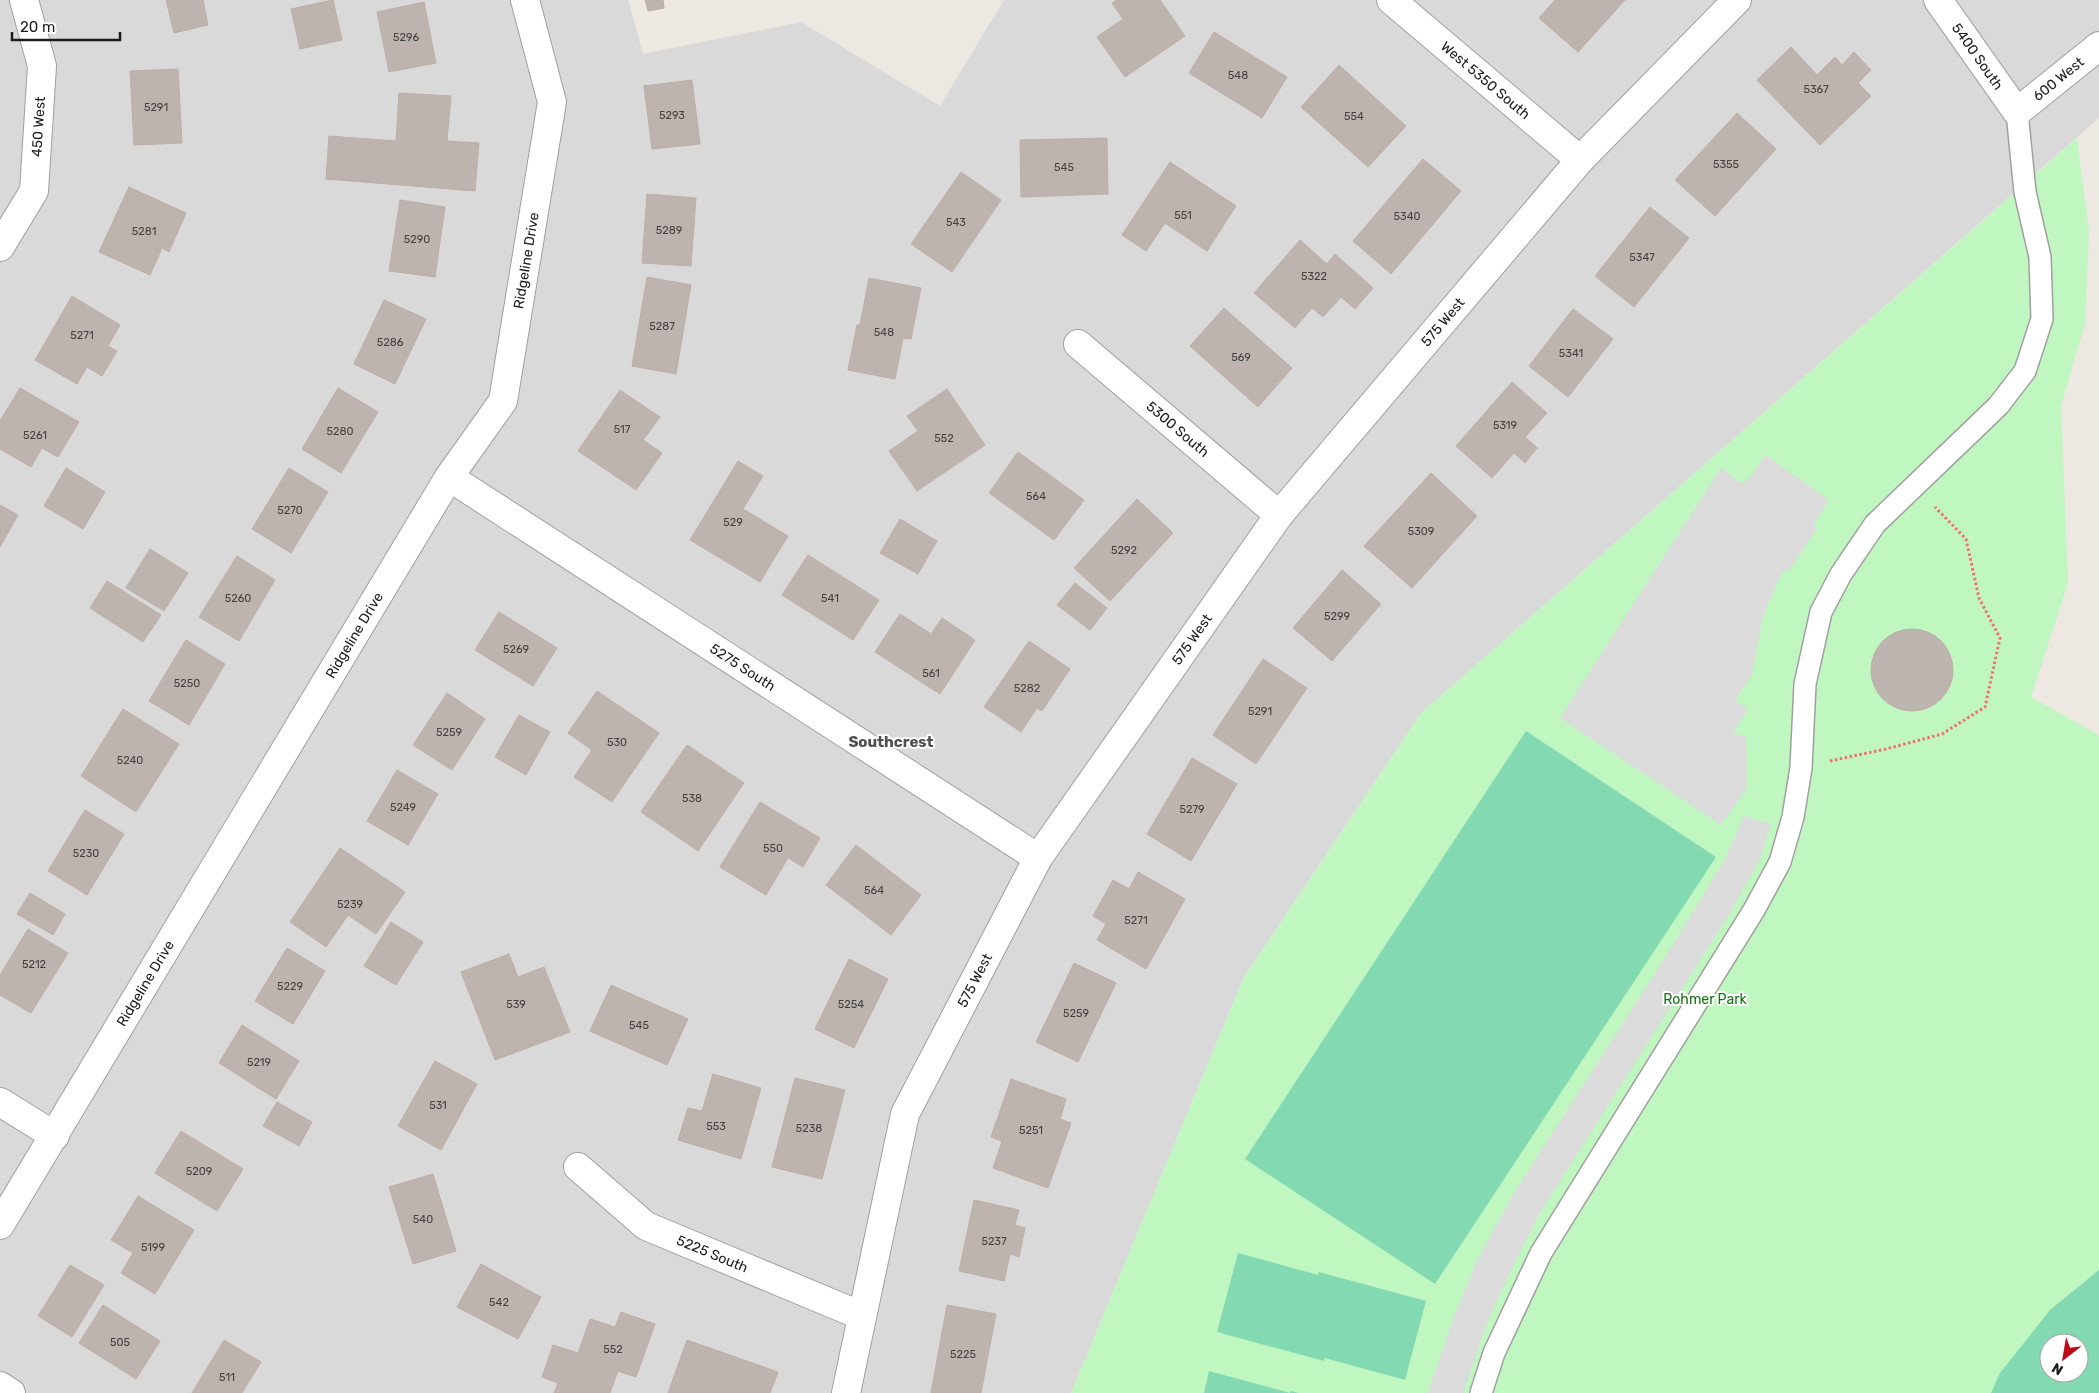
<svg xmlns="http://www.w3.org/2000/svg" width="2099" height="1393" font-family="Rubik,sans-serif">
<rect width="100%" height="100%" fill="#ede8e2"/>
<path fill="#dad9d9" d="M 0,0 L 628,0 L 643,54 L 801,22 L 940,106 L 1004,0 L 2099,0 L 2099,118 L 1421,713 L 1243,979 L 1071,1393 L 0,1393 Z"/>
<path fill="#c0f6c0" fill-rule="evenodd" d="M 2077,138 L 2089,231 L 2085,324 L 2061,406 L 2068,583 L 2031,697 L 2099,735 L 2099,1393 L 1071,1393 L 1243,979 L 1421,713 ZM 2049,1343 L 2079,1343 L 2079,1373 L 2049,1373 Z"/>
<g fill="#83d9b1" fill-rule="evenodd">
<path d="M 1526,731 L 1716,857 L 1435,1284 L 1245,1159 Z"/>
<path d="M 1238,1253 L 1318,1275 L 1319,1272 L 1426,1301 L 1405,1380 L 1325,1358 L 1324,1361 L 1217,1332 Z"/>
<path d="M 2099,1270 L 2099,1393 L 1991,1393 L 2000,1373 L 2050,1310 ZM 2049,1343 L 2079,1343 L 2079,1373 L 2049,1373 Z"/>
<path d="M 1209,1371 L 1290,1393 L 1290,1391 L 1299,1393 L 1204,1393 Z"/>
</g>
<g fill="#dcdcdc">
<path d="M 1765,455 L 1829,500 L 1814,523 L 1816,530 L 1790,569 L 1783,571 L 1775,587 L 1762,620 L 1752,675 L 1735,700 L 1748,709 L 1733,733 L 1746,737 L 1747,788 L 1721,825 L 1560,718 L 1721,468 L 1741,483 L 1749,479 Z"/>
<path d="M 1744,816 L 1771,824 L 1760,859 L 1730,913 L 1540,1213 L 1511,1270 L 1487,1323 L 1463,1393 L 1428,1393 L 1453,1319 L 1477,1261 L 1512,1196 L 1658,969 L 1724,861 Z"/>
</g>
<g fill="#bdb4af" stroke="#beaea5">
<path d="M 166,0 L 203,0 L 208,25 L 174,33 Z"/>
<path d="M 333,0 L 342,40 L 300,49 L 291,9 Z"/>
<path d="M 645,0 L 663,0 L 664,8 L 648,11 Z"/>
<path d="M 1117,0 L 1160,0 L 1185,36 L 1125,77 L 1097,37 L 1123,19 L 1112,3 Z"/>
<path d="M 1555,0 L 1625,0 L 1578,52 L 1539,18 Z"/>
<path d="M 424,2 L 436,63 L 389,72 L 377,12 Z"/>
<path d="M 1214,32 L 1287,77 L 1262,118 L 1189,73 Z"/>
<path d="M 1791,47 L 1817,75 L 1835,57 L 1842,65 L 1854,52 L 1871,70 L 1858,83 L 1871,96 L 1820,145 L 1757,80 Z"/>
<path d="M 1339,65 L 1406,126 L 1368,167 L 1301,107 Z"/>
<path d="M 178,69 L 182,143 L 134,145 L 130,71 Z"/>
<path d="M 692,80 L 700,144 L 652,149 L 644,86 Z"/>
<path d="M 399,93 L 451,96 L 447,141 L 479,143 L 475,191 L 326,179 L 329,136 L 396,141 Z"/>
<path d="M 1737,113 L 1776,149 L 1715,216 L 1675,180 Z"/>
<path d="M 1107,138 L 1108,194 L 1021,197 L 1020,140 Z"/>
<path d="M 1423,159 L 1461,191 L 1391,274 L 1353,241 Z"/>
<path d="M 1170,162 L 1236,206 L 1207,251 L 1165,223 L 1146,251 L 1122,235 Z"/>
<path d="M 961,172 L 1001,200 L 952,272 L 911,244 Z"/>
<path d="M 129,187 L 186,213 L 169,252 L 162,248 L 150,275 L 99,252 Z"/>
<path d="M 647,194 L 696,198 L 691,266 L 642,263 Z"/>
<path d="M 400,200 L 445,207 L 435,277 L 389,271 Z"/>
<path d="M 1650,207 L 1689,238 L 1634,307 L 1595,276 Z"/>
<path d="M 1300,240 L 1327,264 L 1335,254 L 1373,288 L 1355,309 L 1341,297 L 1323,317 L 1312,308 L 1295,328 L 1254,293 Z"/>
<path d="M 647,277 L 691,285 L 676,374 L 632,366 Z"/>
<path d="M 869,278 L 921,288 L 911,339 L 903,338 L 895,379 L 848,370 L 857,325 L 860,325 Z"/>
<path d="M 72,296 L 120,325 L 108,346 L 117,351 L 102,376 L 87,367 L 77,384 L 35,360 Z"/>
<path d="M 384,300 L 426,319 L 395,384 L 354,364 Z"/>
<path d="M 1224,308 L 1292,368 L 1258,407 L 1190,346 Z"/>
<path d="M 1573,309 L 1613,339 L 1568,397 L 1529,366 Z"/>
<path d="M 1512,382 L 1547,413 L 1525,437 L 1537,448 L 1525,463 L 1514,453 L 1492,478 L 1456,446 Z"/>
<path d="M 20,388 L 79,422 L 58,457 L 42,448 L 31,467 L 0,449 L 0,421 Z"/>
<path d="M 338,388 L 378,412 L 341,473 L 302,449 Z"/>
<path d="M 947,389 L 985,445 L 917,491 L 889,451 L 918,431 L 907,416 Z"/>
<path d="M 620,390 L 660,417 L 643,440 L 662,453 L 636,490 L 578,451 Z"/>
<path d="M 1018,452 L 1084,500 L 1054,540 L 989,493 Z"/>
<path d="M 738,461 L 763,476 L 743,509 L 788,536 L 760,582 L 690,540 Z"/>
<path d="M 66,468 L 105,492 L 83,529 L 44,506 Z"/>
<path d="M 289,468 L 328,492 L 291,553 L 252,529 Z"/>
<path d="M 1431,473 L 1477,516 L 1412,588 L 1364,546 Z"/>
<path d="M 1137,499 L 1173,533 L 1110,601 L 1074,568 Z"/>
<path d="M 0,505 L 18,515 L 0,547 Z"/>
<path d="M 900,519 L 937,541 L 918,574 L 880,553 Z"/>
<path d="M 150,549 L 188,573 L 164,611 L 126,588 Z"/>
<path d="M 808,555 L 879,600 L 853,640 L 782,595 Z"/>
<path d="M 237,556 L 275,580 L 239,641 L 199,617 Z"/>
<path d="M 1342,570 L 1381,604 L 1332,661 L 1293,628 Z"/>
<path d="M 107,581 L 161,615 L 143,642 L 90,608 Z"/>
<path d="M 1075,583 L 1107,608 L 1090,630 L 1057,605 Z"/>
<path d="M 499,612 L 557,648 L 533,686 L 475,650 Z"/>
<path d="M 900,614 L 931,634 L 942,618 L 975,640 L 940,694 L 875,652 Z"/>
<circle cx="1912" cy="670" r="41"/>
<path d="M 186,640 L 225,664 L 189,725 L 149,701 Z"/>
<path d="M 1029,641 L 1070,669 L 1042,711 L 1037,708 L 1021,732 L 984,707 Z"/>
<path d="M 1263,659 L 1307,688 L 1256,764 L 1213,735 Z"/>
<path d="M 597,691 L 659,733 L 612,802 L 574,777 L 592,750 L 568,733 Z"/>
<path d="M 447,693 L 485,719 L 452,770 L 413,745 Z"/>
<path d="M 123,709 L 179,744 L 136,812 L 81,776 Z"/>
<path d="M 519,715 L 550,732 L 526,775 L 495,757 Z"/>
<path d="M 687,745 L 744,783 L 698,851 L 641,812 Z"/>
<path d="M 1192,758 L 1237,784 L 1191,861 L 1147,834 Z"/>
<path d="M 397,770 L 438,794 L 408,845 L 367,821 Z"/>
<path d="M 760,802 L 820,838 L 803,867 L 788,858 L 766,895 L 720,867 Z"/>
<path d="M 85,810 L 124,834 L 87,895 L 48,871 Z"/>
<path d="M 856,845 L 921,895 L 891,935 L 826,885 Z"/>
<path d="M 340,848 L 405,892 L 376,934 L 348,915 L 326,947 L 290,922 Z"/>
<path d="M 1138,872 L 1185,899 L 1146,969 L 1097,940 L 1106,924 L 1093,916 L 1113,880 L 1129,889 Z"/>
<path d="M 30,893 L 65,914 L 53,935 L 17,914 Z"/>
<path d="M 391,922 L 423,942 L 396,985 L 364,966 Z"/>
<path d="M 28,929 L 68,953 L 31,1013 L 0,995 L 0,975 Z"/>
<path d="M 287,948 L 325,971 L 293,1024 L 255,1001 Z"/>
<path d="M 509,954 L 518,977 L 544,967 L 570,1032 L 495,1060 L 461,972 Z"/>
<path d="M 849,959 L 888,979 L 854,1048 L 815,1029 Z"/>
<path d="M 1074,963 L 1116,983 L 1078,1062 L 1036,1042 Z"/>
<path d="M 611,985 L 688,1019 L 667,1065 L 590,1031 Z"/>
<path d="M 242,1025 L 299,1061 L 276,1099 L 219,1063 Z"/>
<path d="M 435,1061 L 477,1084 L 441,1150 L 398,1126 Z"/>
<path d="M 713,1074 L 761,1088 L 741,1159 L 678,1140 L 688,1108 L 702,1111 Z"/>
<path d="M 795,1078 L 845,1090 L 822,1179 L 772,1167 Z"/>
<path d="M 1011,1079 L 1066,1099 L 1060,1119 L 1071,1123 L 1048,1188 L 993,1168 L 1002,1141 L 991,1137 Z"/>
<path d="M 277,1102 L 312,1122 L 299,1146 L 263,1126 Z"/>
<path d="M 181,1131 L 243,1169 L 217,1211 L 155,1173 Z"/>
<path d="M 433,1174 L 456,1251 L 413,1264 L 389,1187 Z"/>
<path d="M 138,1196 L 194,1230 L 155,1294 L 121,1273 L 133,1253 L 111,1240 Z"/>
<path d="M 974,1200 L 1019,1210 L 1015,1225 L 1025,1228 L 1019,1257 L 1010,1254 L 1004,1281 L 959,1271 Z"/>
<path d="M 481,1264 L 541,1297 L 518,1339 L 457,1307 Z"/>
<path d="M 70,1265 L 104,1285 L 72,1337 L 38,1316 Z"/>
<path d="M 103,1305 L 160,1341 L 136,1379 L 79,1343 Z"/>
<path d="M 947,1305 L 996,1314 L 981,1393 L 931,1393 Z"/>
<path d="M 621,1312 L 655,1324 L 636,1377 L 618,1371 L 610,1393 L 554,1393 L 558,1383 L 542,1377 L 553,1345 L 578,1353 L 590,1319 L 615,1327 Z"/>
<path d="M 224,1340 L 261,1362 L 242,1393 L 192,1393 Z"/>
<path d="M 687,1340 L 778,1372 L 770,1393 L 668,1393 Z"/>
</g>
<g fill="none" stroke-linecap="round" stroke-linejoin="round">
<defs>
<path id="service" d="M 1481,1393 L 1494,1353 L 1541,1253 L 1754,910 L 1780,862 L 1793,817 L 1801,768 L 1805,684 L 1821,612 L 1841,574 L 1875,524 L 1998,406 L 2025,371 L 2042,319 L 2040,257 L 2025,192 L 2017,112"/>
<g id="minor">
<path id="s1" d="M 1391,0 L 1580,160"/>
<path id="s2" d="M 1938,0 L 2017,112 L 2099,46"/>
<path id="s3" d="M 0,247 L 34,191 L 42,66 L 24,0"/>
<path id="s4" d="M 1078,344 L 1279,515"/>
<path id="s5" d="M 449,477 L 1038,858"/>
<path d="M 0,1102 L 55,1136"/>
<path id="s6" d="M 578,1167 L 646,1226 L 862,1316"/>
<path d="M 0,1386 L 11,1393"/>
<path id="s7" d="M 846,1393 L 905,1114 L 1038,858 L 1279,515 L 1580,160 L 1737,0"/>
</g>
<g id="tertiary">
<path id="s8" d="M 0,1225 L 449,477 L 503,401 L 552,102 L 525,0"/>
</g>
</defs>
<use href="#service" stroke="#a0a0a0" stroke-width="24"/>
<use href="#minor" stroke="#a0a0a0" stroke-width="30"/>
<use href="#tertiary" stroke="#a0a0a0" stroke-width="30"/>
<path stroke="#f3706d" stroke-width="3" stroke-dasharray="2.5 2.5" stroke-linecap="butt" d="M 1830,761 L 1886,749 L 1942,734 L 1985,707 L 2000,638 L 1979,598 L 1966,539 L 1935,507"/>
<use href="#service" stroke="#fff" stroke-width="21"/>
<use href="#minor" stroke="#fff" stroke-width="28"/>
<use href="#tertiary" stroke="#fff" stroke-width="28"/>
</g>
<g text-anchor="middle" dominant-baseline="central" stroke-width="4" stroke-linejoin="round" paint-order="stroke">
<g font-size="11" fill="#444241">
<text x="406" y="37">5296</text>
<text x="1238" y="75">548</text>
<text x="1816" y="89">5367</text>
<text x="156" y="107">5291</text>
<text x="672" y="115">5293</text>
<text x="1354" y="116">554</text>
<text x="1726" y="164">5355</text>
<text x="1064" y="167">545</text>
<text x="1183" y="215">551</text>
<text x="1407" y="216">5340</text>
<text x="956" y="222">543</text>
<text x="669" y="230">5289</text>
<text x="144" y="231">5281</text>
<text x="417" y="239">5290</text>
<text x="1642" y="257">5347</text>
<text x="1314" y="276">5322</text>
<text x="662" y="326">5287</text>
<text x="884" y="332">548</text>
<text x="82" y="335">5271</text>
<text x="390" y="342">5286</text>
<text x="1571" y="353">5341</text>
<text x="1241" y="357">569</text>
<text x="1505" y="425">5319</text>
<text x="622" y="429">517</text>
<text x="340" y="431">5280</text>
<text x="35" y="435">5261</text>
<text x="944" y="438">552</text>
<text x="1036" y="496">564</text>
<text x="290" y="510">5270</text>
<text x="733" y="522">529</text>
<text x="1421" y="531">5309</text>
<text x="1124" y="550">5292</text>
<text x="238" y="598">5260</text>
<text x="830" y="598">541</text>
<text x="1337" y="616">5299</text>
<text x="516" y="649">5269</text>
<text x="931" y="673">561</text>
<text x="187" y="683">5250</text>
<text x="1027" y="688">5282</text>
<text x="1260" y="711">5291</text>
<text x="449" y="732">5259</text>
<text x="617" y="742">530</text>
<text x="130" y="760">5240</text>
<text x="692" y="798">538</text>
<text x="403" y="807">5249</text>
<text x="1192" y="809">5279</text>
<text x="773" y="848">550</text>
<text x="86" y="853">5230</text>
<text x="874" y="890">564</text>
<text x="350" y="904">5239</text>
<text x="1136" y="920">5271</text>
<text x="34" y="964">5212</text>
<text x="290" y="986">5229</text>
<text x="516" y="1004">539</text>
<text x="851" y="1004">5254</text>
<text x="1076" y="1013">5259</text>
<text x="639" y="1025">545</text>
<text x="259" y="1062">5219</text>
<text x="438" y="1105">531</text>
<text x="716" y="1126">553</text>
<text x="809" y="1128">5238</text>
<text x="1031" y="1130">5251</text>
<text x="199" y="1171">5209</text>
<text x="423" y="1219">540</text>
<text x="994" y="1241">5237</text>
<text x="153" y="1247">5199</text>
<text x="499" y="1302">542</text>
<text x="120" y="1342">505</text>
<text x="613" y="1349">552</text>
<text x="963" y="1354">5225</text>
<text x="227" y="1377">511</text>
</g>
<g font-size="14" fill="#1c1c1c" stroke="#fff">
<text stroke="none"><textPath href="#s2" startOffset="69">5400 South</textPath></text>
<text stroke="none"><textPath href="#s2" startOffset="190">600 West</textPath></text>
<text stroke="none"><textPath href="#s1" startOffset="124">West 5350 South</textPath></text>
<text stroke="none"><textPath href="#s3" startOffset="130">450 West</textPath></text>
<text stroke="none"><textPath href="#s8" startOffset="1108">Ridgeline Drive</textPath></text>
<text stroke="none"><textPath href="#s7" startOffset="1246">575 West</textPath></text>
<text stroke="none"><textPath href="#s4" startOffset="131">5300 South</textPath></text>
<text stroke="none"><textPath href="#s8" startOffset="688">Ridgeline Drive</textPath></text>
<text stroke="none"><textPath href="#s7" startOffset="841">575 West</textPath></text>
<text stroke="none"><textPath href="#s5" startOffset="350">5275 South</textPath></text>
<text stroke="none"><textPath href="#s7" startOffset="436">575 West</textPath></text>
<text stroke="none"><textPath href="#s8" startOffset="282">Ridgeline Drive</textPath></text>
<text stroke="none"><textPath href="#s6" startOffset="162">5225 South</textPath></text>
</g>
<g font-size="14" fill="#107410" stroke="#fff">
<text x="1705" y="999">Rohmer Park</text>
</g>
<g font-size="15" font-weight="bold" fill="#4f4f4f" stroke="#fff">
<text x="891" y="742">Southcrest</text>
</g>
</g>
<g transform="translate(2064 1358) rotate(211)"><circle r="24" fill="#ffffff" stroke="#a4a4a4"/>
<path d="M0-4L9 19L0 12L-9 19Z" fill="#bf0918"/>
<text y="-8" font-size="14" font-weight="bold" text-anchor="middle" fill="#1c1c1c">N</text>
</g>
<path d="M12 32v8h108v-8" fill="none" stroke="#1c1c1c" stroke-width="2.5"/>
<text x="20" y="32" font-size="15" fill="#1c1c1c" stroke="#ffffff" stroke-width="4" paint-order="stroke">20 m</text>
</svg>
